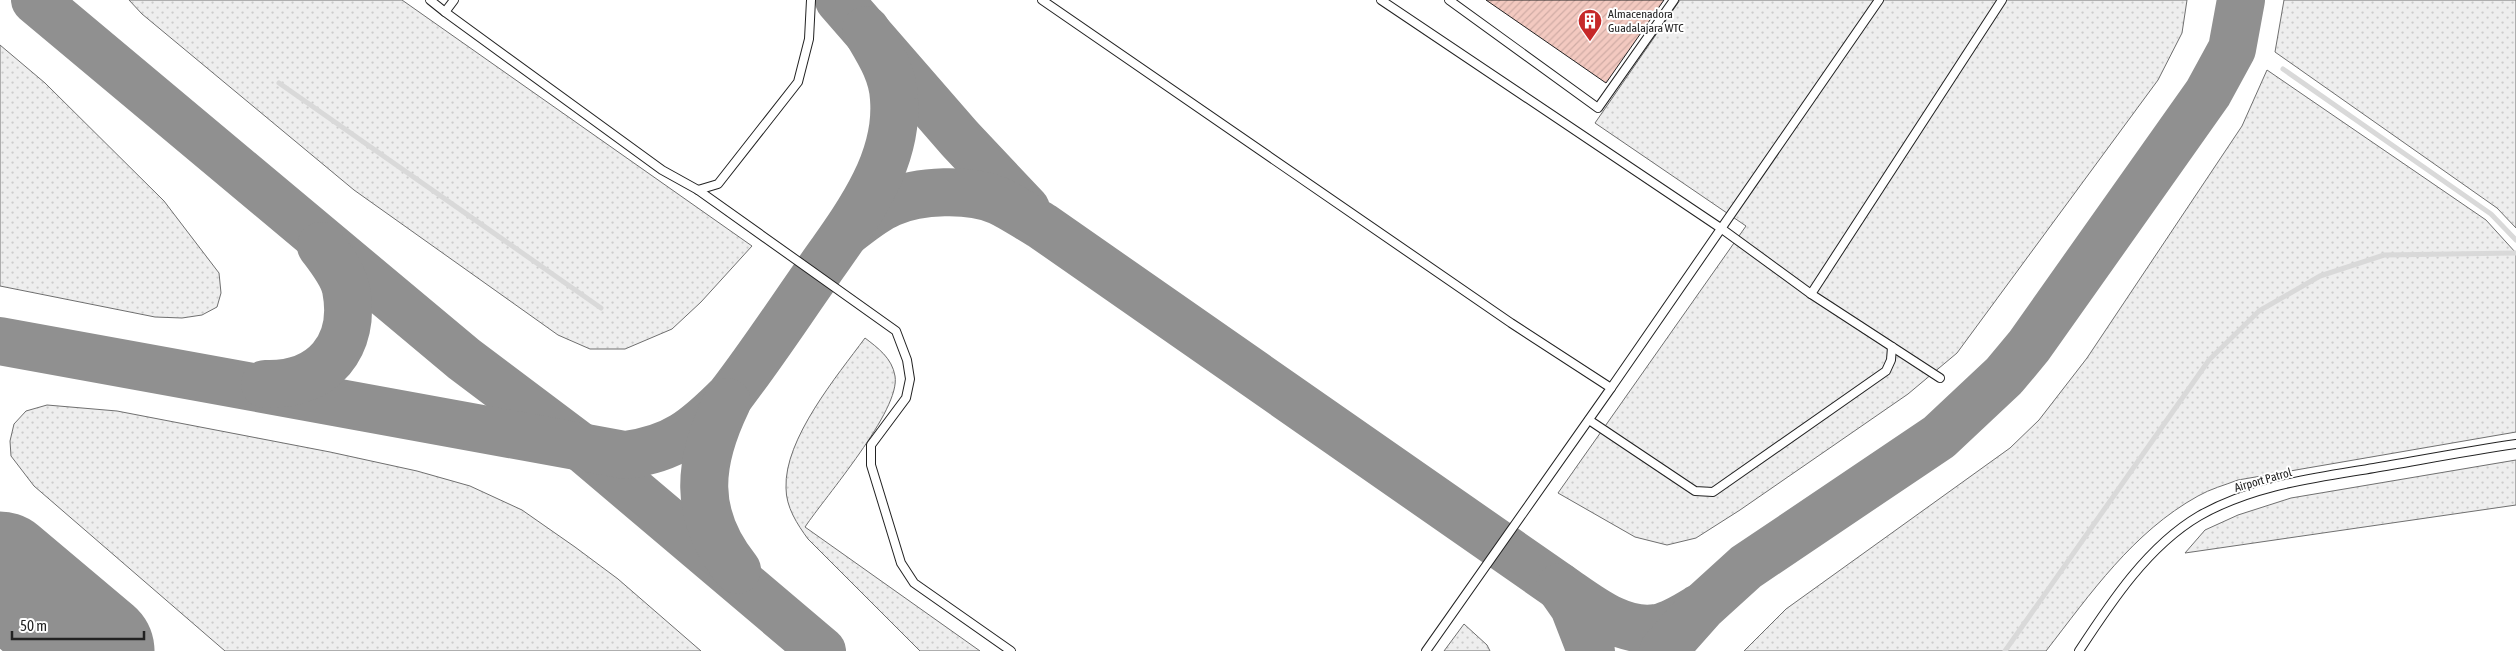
<svg xmlns="http://www.w3.org/2000/svg" width="2516" height="651" font-family="'Asap Condensed',sans-serif">
<defs>
<pattern id="grass-dots" width="8" height="8" patternUnits="userSpaceOnUse" patternTransform="scale(1.25)"><rect width="8" height="8" fill="#eee"/><path d="M2 2h.1M6 6h.1" fill="none" stroke="#ccc" stroke-width="1.8" stroke-linecap="round"/></pattern>
<pattern id="building-hatch" width="6" height="6" patternUnits="userSpaceOnUse" patternTransform="scale(1.25)"><rect width="6" height="6" fill="#f3c9c0"/><path d="M-1 1l2-2M0 6l6-6M5 7l2-2" fill="none" stroke="#d0aca5"/></pattern>
</defs>
<rect width="100%" height="100%" fill="#fff"/>
<g fill="url(#grass-dots)" stroke="#6f6f6f">
<path d="M 129,0 L 402,0 L 752,246 L 701,302 L 672,329 L 625,349 L 590,349 L 558,335 L 354,190 L 142,14 Z"/>
<path d="M 1680,0 L 2187,0 L 2182,33 L 2158,80 L 1957,353 L 1908,394 L 1740,510 L 1696,538 L 1667,545 L 1635,537 L 1558,493 L 1746,226 L 1595,123 Z"/>
<path d="M 2284,0 L 2516,0 L 2516,228 L 2497,208 L 2275,52 Z"/>
<path d="M 0,45 L 45,83 L 164,201 L 219,273 L 221,293 L 217,307 L 202,315 L 182,318 L 155,317 L 0,286 Z"/>
<path d="M 2267,70 L 2486,220 L 2516,253 L 2516,432 L 2238,480 C 2225,485 2210,489 2198,496 C 2133,532 2091,593 2046,651 L 1744,651 L 1786,609 L 2010,448 L 2039,420 L 2087,358 L 2242,126 Z"/>
<path d="M 865,338 C 878,348 892,358 895,376 C 901,410 825,497 805,527 L 980,651 L 920,651 L 808,539 C 797,524 786,507 786,488 C 784,439 837,376 865,338 Z"/>
<path d="M 47,405 L 117,411 L 330,452 L 417,471 L 470,486 L 522,510 L 575,547 L 618,579 L 701,651 L 225,651 L 34,486 L 11,456 L 10,441 L 14,424 L 26,411 Z"/>
<path d="M 2516,460 L 2516,505 L 2185,553 L 2205,530 L 2238,515 L 2291,498 Z"/>
<path d="M 1464,624 L 1487,645 L 1490,651 L 1444,651 Z"/>
</g>
<g fill="none" stroke-linecap="round" stroke-linejoin="round">
<g stroke="#d9d9d9" stroke-width="5">
<path d="M 2283,69 L 2491,214 L 2516,240"/>
<path d="M 279,83 L 601,308"/>
<path d="M 2005,651 L 2209,360 L 2259,311 L 2320,276 L 2384,255 L 2516,253"/>
</g>
<g stroke="#909090" stroke-width="48">
<path d="M 35,0 L 464,359 L 581,447 L 822,651"/>
<path d="M 839,0 L 960,139 L 1026,209"/>
<path d="M 848,231 C 861,221 874,210 890,203 C 918,190 970,188 999,201 C 1014,208 1028,218 1042,226 L 1560,587"/>
<path d="M 0,341 L 625,455 C 674,449 696,430 730,396 C 760,357 787,316 815,276 C 851,224 899,166 894,99 C 893,73 879,52 866,30"/>
<path d="M 265,384 C 323,386 357,346 346,289 C 343,274 330,258 321,246"/>
<path d="M 727,402 C 698,462 692,514 737,570"/>
<path d="M 1591,651 L 1574,607 L 1560,587 C 1588,606 1621,634 1657,628 C 1672,625 1686,616 1699,608"/>
<path d="M 1663,651 L 1702,607 L 1746,567 L 1939,437 L 2004,376 L 2029,346 L 2208,93 L 2232,49 L 2241,0"/>
</g>
<path stroke="#909090" stroke-width="119" d="M 0,571 L 95,651"/>
</g>
<path fill="url(#building-hatch)" stroke="#222" d="M 1486,0 L 1664,0 L 1606,83 Z"/>
<g fill="none" stroke-linecap="round" stroke-linejoin="round">
<defs>
<g id="service">
<path d="M 430,0 L 445,12 L 454,0"/>
<path d="M 1042,0 L 1511,323 L 1611,388 L 1426,651"/>
<path d="M 1381,0 L 1722,229 L 1811,294 L 1940,378"/>
<path d="M 1449,0 L 1598,108 L 1674,0"/>
<path d="M 445,12 L 662,170 L 698,190 L 896,331 L 907,360 L 910,379 L 906,398 L 871,445 L 871,465 L 901,563 L 914,583 L 1011,651"/>
<path d="M 698,190 L 718,184 L 798,82 L 809,39 L 811,0"/>
<path d="M 1811,294 L 2002,0"/>
<path d="M 1611,388 L 1879,0"/>
<path d="M 1589,420 L 1695,491 L 1713,492 L 1886,371 L 1891,360 L 1892,347"/>
<path d="M 2079,651 C 2111,602 2148,546 2199,516 C 2253,485 2314,478 2374,468 C 2421,460 2468,451 2516,444"/>
</g>
</defs>
<use href="#service" stroke="#222" stroke-width="10"/>
<use href="#service" stroke="#fff" stroke-width="8"/>
</g>
<defs>
<symbol id="building-pin" viewBox="-11 -11 22 30"><path d="M0 17L-7.5 6A9.5 9.5 0 1 1 7.5 6Z" fill="#c62828" stroke="#fff"/><path d="M-4-6H4V6H1V3H-1V6H-4ZM-2.5-4.3h1.7v1.8h-1.7ZM.8-4.3h1.7v1.8H.8ZM-2.5-1h1.7V.8h-1.7ZM.8-1h1.7V.8H.8Z" fill="#fff"/></symbol>
</defs>
<g fill-rule="evenodd">
<use href="#building-pin" x="1576" y="7" width="28" height="38"/>
</g>
<g text-anchor="middle" dominant-baseline="central" stroke-width="4" stroke-linejoin="round" paint-order="stroke">
<g font-size="12" fill="#222" stroke="#fff" text-anchor="start">
<text x="1608" y="14">Almacenadora<tspan x="1608" dy="14">Guadalajara WTC</tspan></text>
</g>
<g font-size="12" fill="#222" stroke="#fff">
<text transform="translate(2263 480) rotate(-16)">Airport Patrol</text>
</g>
</g>
<path d="M12 631v8h132v-8" fill="none" stroke="#222222" stroke-width="2.5"/>
<text x="20" y="631" font-size="15" fill="#222222" stroke="#ffffff" stroke-width="4" paint-order="stroke">50 m</text>
</svg>
